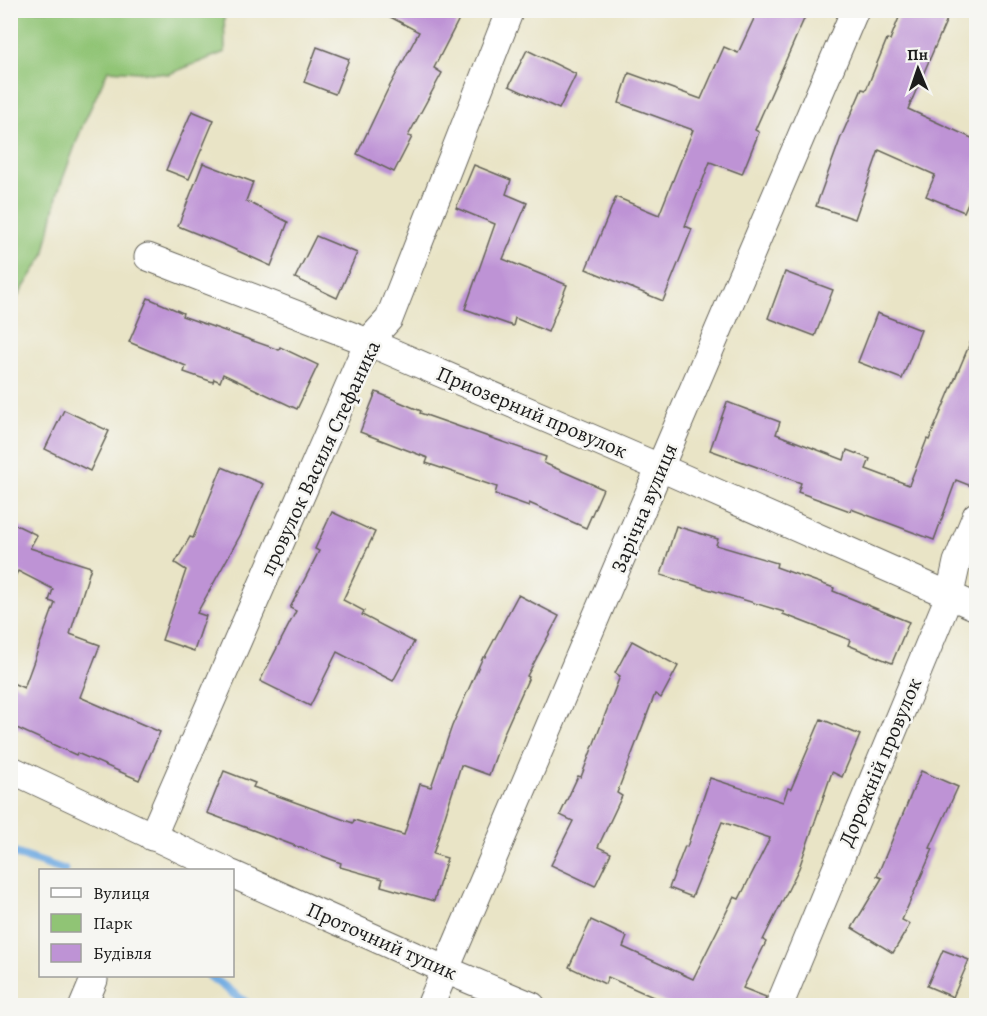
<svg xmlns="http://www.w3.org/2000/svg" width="987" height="1016" font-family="Alegreya,serif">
<rect width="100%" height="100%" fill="#f6f6f2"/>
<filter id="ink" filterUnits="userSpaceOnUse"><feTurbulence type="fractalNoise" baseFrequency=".0167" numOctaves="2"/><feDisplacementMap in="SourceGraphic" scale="12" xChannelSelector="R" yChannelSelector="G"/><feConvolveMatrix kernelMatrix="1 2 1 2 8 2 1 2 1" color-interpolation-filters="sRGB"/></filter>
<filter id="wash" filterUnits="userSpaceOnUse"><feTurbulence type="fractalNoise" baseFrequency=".008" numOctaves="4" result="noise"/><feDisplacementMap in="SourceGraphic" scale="24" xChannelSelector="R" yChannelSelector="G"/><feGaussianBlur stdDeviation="1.35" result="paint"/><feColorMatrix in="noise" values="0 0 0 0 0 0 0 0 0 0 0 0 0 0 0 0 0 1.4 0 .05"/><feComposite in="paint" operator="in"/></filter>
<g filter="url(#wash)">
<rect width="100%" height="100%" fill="#e9e4c6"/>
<path fill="#90c475" stroke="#567048" stroke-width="1.5" d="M 11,10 L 224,11 L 225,52 L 169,74 L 108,70 L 82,127 L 58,192 L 44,256 L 11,307 Z"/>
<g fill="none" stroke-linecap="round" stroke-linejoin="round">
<g stroke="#72ace2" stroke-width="9">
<path d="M 10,852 L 64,870"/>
<path d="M 210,976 L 250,1006"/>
</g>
</g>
<g id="blocks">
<g fill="#be93d5">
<path d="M 377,10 L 445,10 L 460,17 L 434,68 L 442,73 L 408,136 L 412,137 L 394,172 L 357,154 L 387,91 L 419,32 Z"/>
<path d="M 758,10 L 808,10 L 755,130 L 759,132 L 742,174 L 710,162 L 685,226 L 692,229 L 663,301 L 586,269 L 616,197 L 659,215 L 693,130 L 619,103 L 629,73 L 701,99 L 724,47 L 738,53 Z"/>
<path d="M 902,10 L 951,10 L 908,109 L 976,140 L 976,184 L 964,212 L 926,196 L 935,175 L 879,150 L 855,219 L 816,206 L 841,137 L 862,89 L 866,90 L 887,39 L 890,40 Z"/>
<path d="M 317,47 L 349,59 L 335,94 L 304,82 Z"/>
<path d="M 527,50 L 576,74 L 559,109 L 509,86 Z"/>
<path d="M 192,111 L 214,120 L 189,179 L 166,170 Z"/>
<path d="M 203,163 L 253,182 L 246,201 L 288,222 L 271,266 L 227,246 L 178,226 Z"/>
<path d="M 474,165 L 511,180 L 506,194 L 527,203 L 503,259 L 567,285 L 548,332 L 515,318 L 513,326 L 465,309 L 495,224 L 456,208 Z"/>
<path d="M 316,236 L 357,253 L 337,298 L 295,278 Z"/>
<path d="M 785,272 L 833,290 L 815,336 L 768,318 Z"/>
<path d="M 148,298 L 183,313 L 182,316 L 279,350 L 280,347 L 318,365 L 297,409 L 223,374 L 220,382 L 214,379 L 213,382 L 184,372 L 186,366 L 129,342 Z"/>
<path d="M 877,313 L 921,330 L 902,379 L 858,362 Z"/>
<path d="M 976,329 L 976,488 L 956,480 L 934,540 L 851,509 L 850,511 L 798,492 L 801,483 L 710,450 L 727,402 L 780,422 L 776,434 L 844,460 L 847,450 L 870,459 L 866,469 L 909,485 L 927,439 L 929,440 Z"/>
<path d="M 376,392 L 421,411 L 420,413 L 546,457 L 544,463 L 603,489 L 586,528 L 529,503 L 529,506 L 495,494 L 497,487 L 426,463 L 428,458 L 360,432 Z"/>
<path d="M 64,410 L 109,431 L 90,471 L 45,449 Z"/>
<path d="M 222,467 L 263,484 L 241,534 L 197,613 L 206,616 L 194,651 L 162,640 L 186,570 L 175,563 L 190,537 L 193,538 Z"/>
<path d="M 332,512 L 375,532 L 343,600 L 364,611 L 362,615 L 414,642 L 393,681 L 337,652 L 310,706 L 260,681 L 296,611 L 290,608 L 319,551 L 315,549 Z"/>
<path d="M 10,522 L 37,535 L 30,548 L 91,567 L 70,634 L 100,645 L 80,697 L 160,732 L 139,780 L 77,753 L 76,755 L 10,725 L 10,682 L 24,688 L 55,603 L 49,601 L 53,589 L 18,571 L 10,586 Z"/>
<path d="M 676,526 L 718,539 L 716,545 L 777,563 L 776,567 L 834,588 L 833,591 L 909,622 L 892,663 L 848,645 L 850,640 L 783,614 L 784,612 L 661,575 Z"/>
<path d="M 518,595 L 559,616 L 527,676 L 529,677 L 504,733 L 489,775 L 461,765 L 433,854 L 447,858 L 434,901 L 381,886 L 383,879 L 340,867 L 341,863 L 207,813 L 224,771 L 255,783 L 253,787 L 353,823 L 354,820 L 404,835 L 420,784 L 431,787 L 452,726 L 483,657 L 485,657 Z"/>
<path d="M 632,641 L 678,666 L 661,698 L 655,694 L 617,793 L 622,796 L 598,847 L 611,853 L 595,886 L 551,865 L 573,821 L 560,815 L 578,776 L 581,777 L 620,676 L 615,673 Z"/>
<path d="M 821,719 L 860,735 L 842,777 L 832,772 L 799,868 L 763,940 L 766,942 L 743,988 L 766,997 L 764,1005 L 671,1005 L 608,977 L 605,984 L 569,967 L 591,920 L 627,937 L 623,947 L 693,979 L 734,897 L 739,899 L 770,838 L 722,822 L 692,897 L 669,888 L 685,846 L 687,847 L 710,778 L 783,802 L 788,788 L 791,789 Z"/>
<path d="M 921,771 L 958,787 L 930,848 L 933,849 L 902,920 L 910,924 L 893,953 L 852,928 L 882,878 L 877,876 Z"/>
<path d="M 943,950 L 969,960 L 953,997 L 927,986 Z"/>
</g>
</g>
</g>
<g filter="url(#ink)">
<use href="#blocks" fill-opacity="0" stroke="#646258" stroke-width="1.5"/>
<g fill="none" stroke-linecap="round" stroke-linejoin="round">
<defs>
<g id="minor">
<path d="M 148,257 L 368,342 L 661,468 L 976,607"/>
<path d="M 10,769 L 225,870"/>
<path d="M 152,837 L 368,342 L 389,319 L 510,10"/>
<path d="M 232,874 L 446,970 L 532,1006"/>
<path d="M 83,1006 L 94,980"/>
<path d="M 430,1006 L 855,10"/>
<path d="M 779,1006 L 950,594 L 957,562 L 976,516"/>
</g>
</defs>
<use href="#minor" stroke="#646258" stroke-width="29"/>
<use href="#minor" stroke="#fff" stroke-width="27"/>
</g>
</g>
<g text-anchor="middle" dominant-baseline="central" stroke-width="5" stroke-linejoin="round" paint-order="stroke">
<g font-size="21" fill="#1c1c1c" stroke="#f6f6f2">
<text transform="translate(532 412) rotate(23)">Приозерний провулок</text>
<text transform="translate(320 458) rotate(-65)">провулок Василя Стефаника</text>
<text transform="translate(644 508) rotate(-67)">Зарічна вулиця</text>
<text transform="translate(880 762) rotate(-67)">Дорожній провулок</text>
<text transform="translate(382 941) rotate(24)">Проточний тупик</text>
</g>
</g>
<rect width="987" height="1016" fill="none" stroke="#f6f6f2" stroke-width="36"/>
<rect x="39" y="869" width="195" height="108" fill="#f6f6f2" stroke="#9f9f9c" stroke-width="1.5"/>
<rect x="51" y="888" width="30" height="9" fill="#ffffff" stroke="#9f9f9c" stroke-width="1.5"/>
<text x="93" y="899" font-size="18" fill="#1c1c1c">Вулиця</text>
<rect x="51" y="914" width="30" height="18" fill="#90c475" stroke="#9f9f9c" stroke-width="1.5"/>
<text x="93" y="929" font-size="18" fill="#1c1c1c">Парк</text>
<rect x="51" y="944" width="30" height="18" fill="#be93d5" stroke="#9f9f9c" stroke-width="1.5"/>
<text x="93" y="959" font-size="18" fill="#1c1c1c">Будівля</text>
<g transform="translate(918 69) rotate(358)" stroke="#f6f6f2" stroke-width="4.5" paint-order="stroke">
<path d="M0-4.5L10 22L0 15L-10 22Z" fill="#1c1c1c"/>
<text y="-9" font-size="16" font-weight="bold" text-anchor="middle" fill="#1c1c1c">Пн</text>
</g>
</svg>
